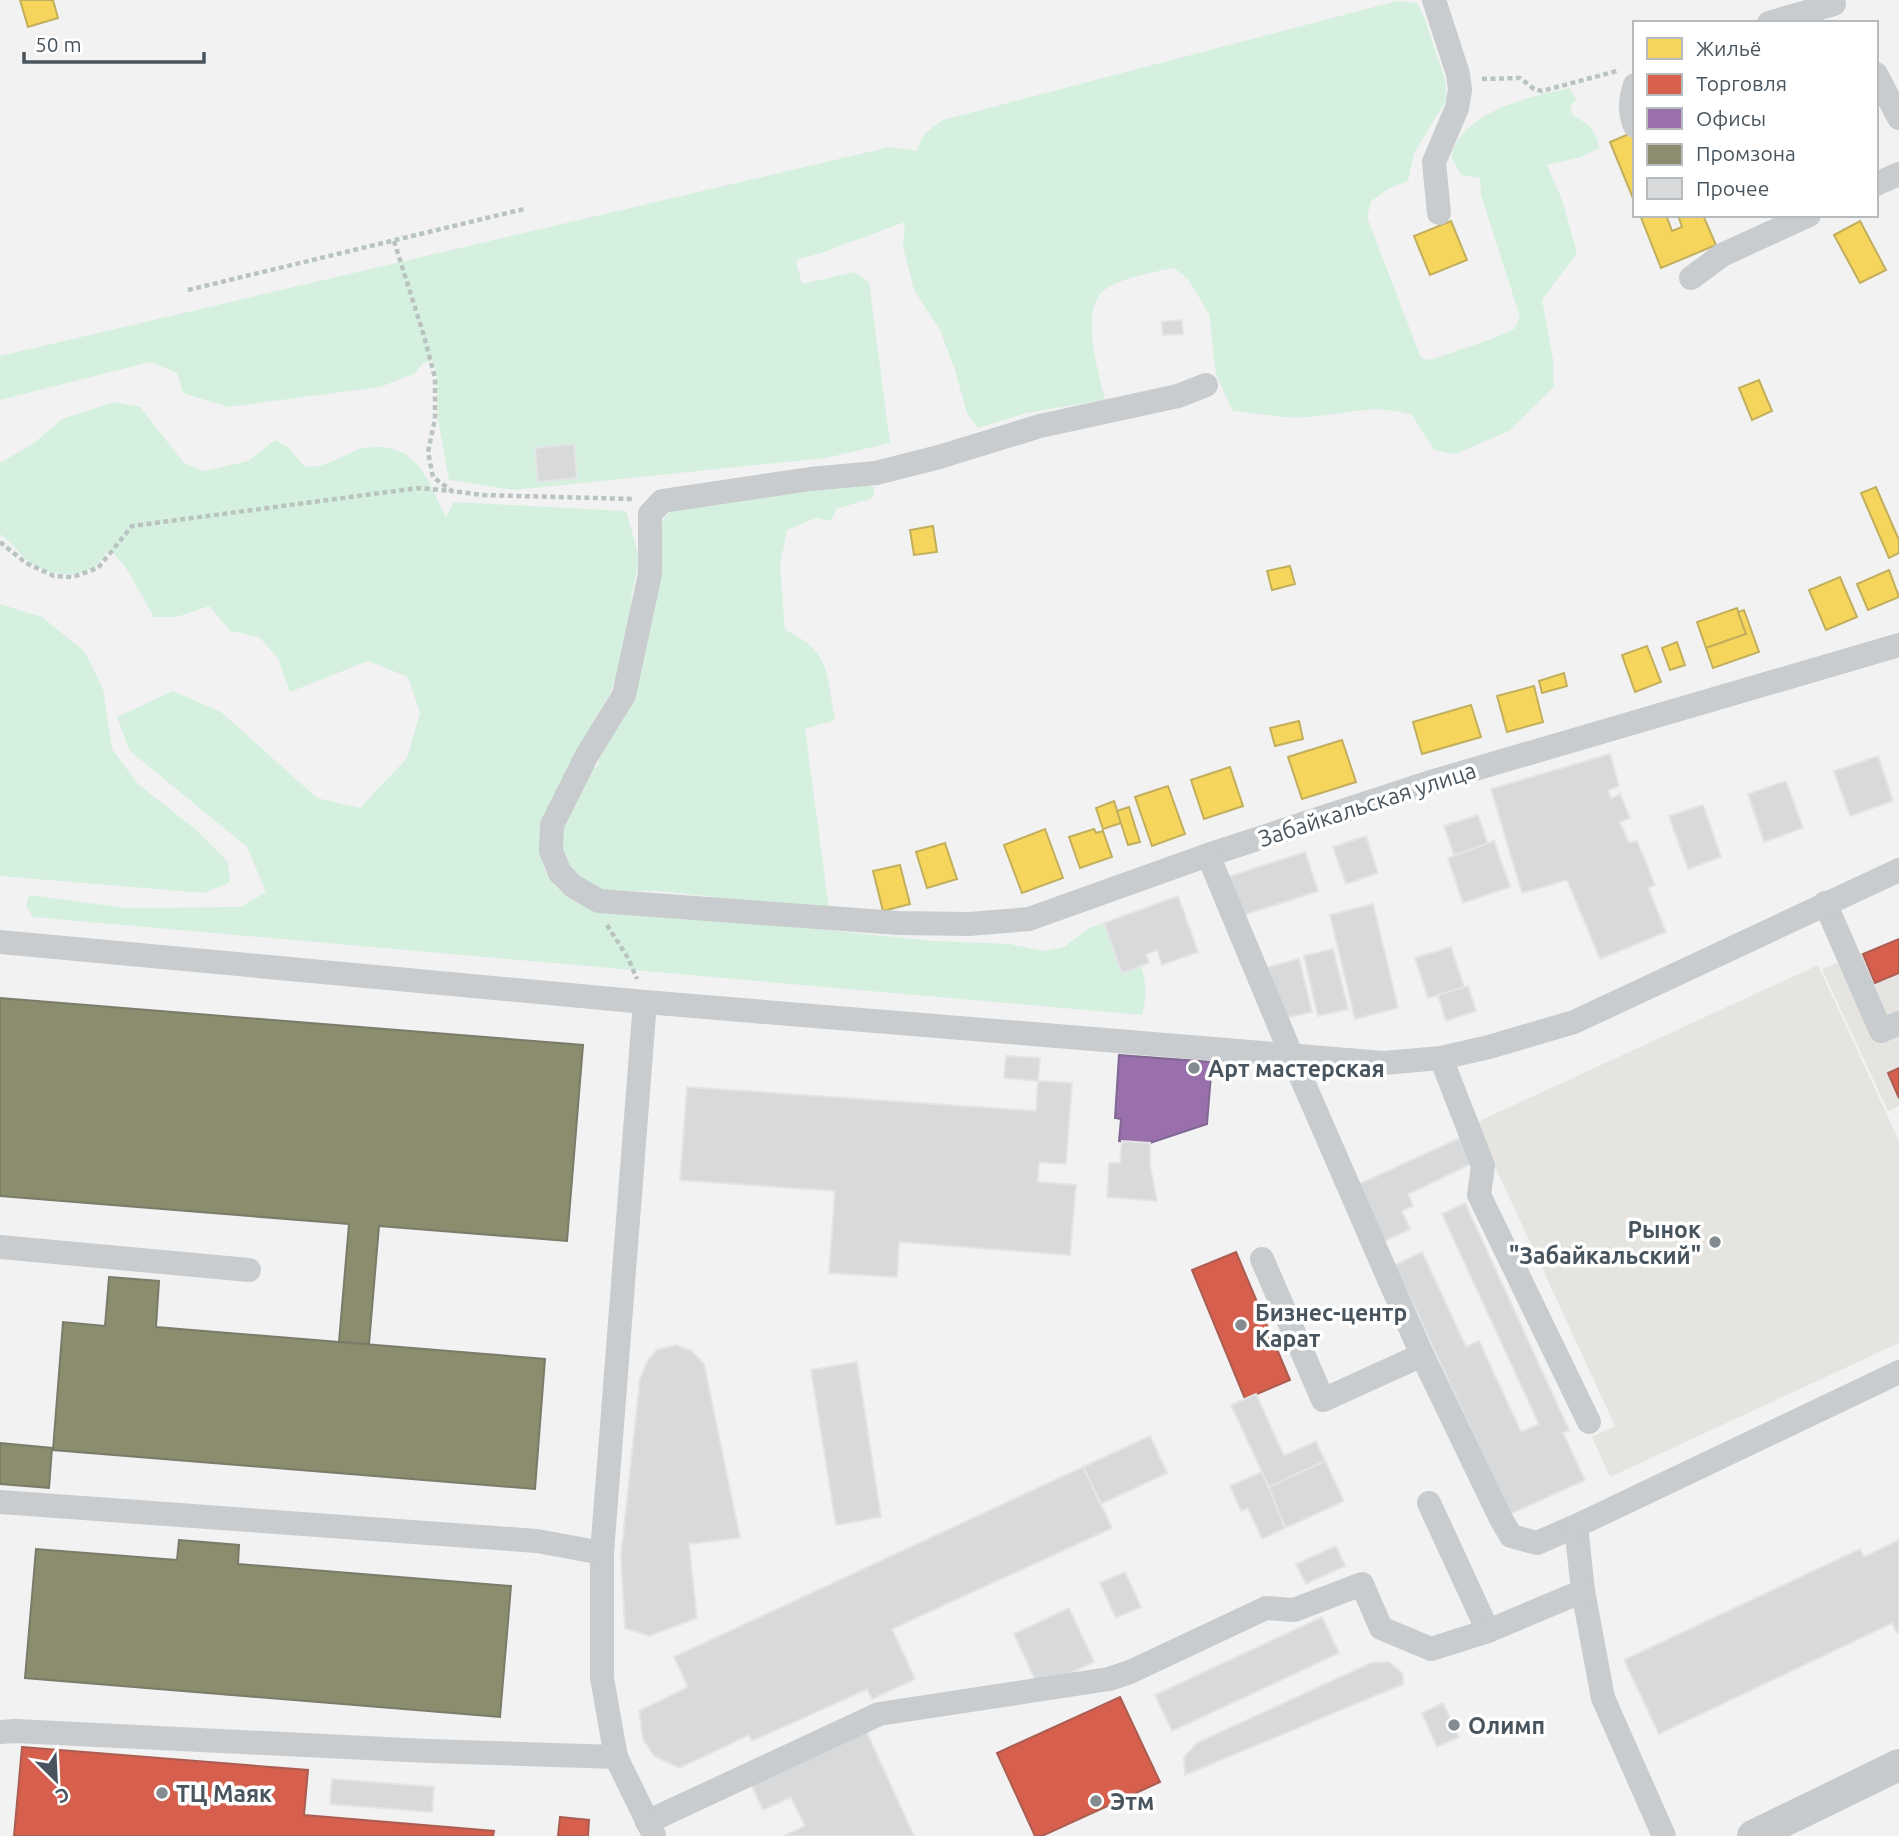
<svg xmlns="http://www.w3.org/2000/svg" width="1899" height="1836" font-family="Ubuntu,sans-serif">
<rect width="100%" height="100%" fill="#f2f2f2"/>
<g fill="#e6e4e0">
<path d="M 1899,938 L 1899,1106 L 1888,1111 L 1822,969 Z"/>
<path d="M 1818,965 L 1899,1141 L 1899,1343 L 1610,1477 L 1592,1437 L 1615,1426 L 1475,1123 Z"/>
</g>
<g fill="#d6f0df">
<path d="M 1397,1 L 1417,3 L 1424,17 L 1445,80 L 1447,99 L 1414,153 L 1408,181 L 1390,188 L 1371,201 L 1367,217 L 1421,358 L 1430,360 L 1492,339 L 1514,329 L 1520,317 L 1481,195 L 1480,178 L 1461,175 L 1451,156 C 1453,150 1456,142 1460,137 C 1485,106 1533,96 1569,88 L 1576,99 L 1570,108 L 1573,116 C 1590,124 1596,130 1599,148 L 1581,157 L 1547,165 L 1562,200 L 1577,253 L 1542,300 L 1553,359 L 1554,387 L 1509,431 L 1455,454 L 1434,450 L 1412,415 C 1373,403 1347,414 1309,417 C 1285,419 1257,413 1233,411 L 1216,375 L 1209,314 L 1188,279 L 1174,268 C 1155,272 1109,279 1098,297 C 1083,322 1099,373 1105,400 L 1026,413 L 978,428 L 967,413 L 954,367 L 940,330 L 914,290 L 903,246 L 905,222 L 821,253 L 796,260 L 802,284 L 854,272 L 869,282 L 890,443 L 826,458 L 514,490 L 449,480 L 438,420 L 437,377 L 433,361 L 423,363 L 414,374 L 380,387 L 228,407 L 183,393 L 177,373 L 150,362 L 0,400 L 0,356 L 890,147 L 916,151 L 925,133 L 943,120 Z"/>
<path d="M 114,402 L 140,407 L 184,463 L 205,471 L 248,461 L 275,440 L 288,447 L 304,466 C 322,469 337,459 354,451 C 361,447 367,448 375,447 C 419,445 429,484 446,517 L 454,502 L 626,511 L 640,560 L 632,592 L 627,647 L 610,694 L 598,713 L 545,822 L 540,844 L 544,867 L 554,886 L 574,901 L 598,907 L 934,941 L 1010,944 L 1044,951 L 1064,947 L 1089,928 L 1104,923 L 1122,972 L 1141,966 C 1147,984 1147,996 1142,1015 L 33,917 L 26,906 L 29,895 L 126,908 L 241,907 L 266,892 L 247,847 L 130,751 L 117,717 L 173,691 L 221,712 L 317,798 L 360,808 L 407,758 L 420,713 L 408,677 L 368,661 L 290,692 L 278,658 L 259,637 L 230,631 L 209,606 L 177,617 L 154,617 L 126,568 L 110,549 C 105,553 101,562 96,566 C 75,580 47,575 28,561 C 19,553 11,542 0,534 L 0,463 L 34,443 L 62,419 Z"/>
<path d="M 866,482 L 874,488 L 874,495 L 870,499 L 836,509 L 831,521 L 816,518 L 787,530 L 780,565 L 785,630 C 832,652 826,673 835,720 L 805,729 L 829,909 L 658,891 L 606,891 L 587,886 L 560,865 L 559,823 L 587,774 L 599,764 L 597,757 L 660,525 L 668,513 L 680,506 Z"/>
<path d="M 0,604 L 42,617 L 85,652 L 103,689 L 112,749 L 138,784 L 195,829 L 228,862 L 230,882 L 205,893 L 0,876 Z"/>
</g>
<g fill="#f6d55c" stroke="#c2af5d" stroke-width="2">
<path d="M 20,0 L 53,0 L 58,18 L 28,27 Z"/>
<path d="M 1631,133 L 1635,142 L 1635,203 L 1610,142 Z"/>
<path d="M 1640,215 L 1666,215 L 1672,231 L 1682,227 L 1678,215 L 1703,215 L 1716,245 L 1661,268 Z"/>
<path d="M 1451,221 L 1467,260 L 1430,275 L 1414,236 Z"/>
<path d="M 1860,221 L 1886,270 L 1860,283 L 1834,235 Z"/>
<path d="M 1759,380 L 1772,411 L 1752,420 L 1739,388 Z"/>
<path d="M 1876,487 L 1899,540 L 1899,553 L 1889,558 L 1861,493 Z"/>
<path d="M 933,526 L 937,552 L 914,555 L 910,530 Z"/>
<path d="M 1290,566 L 1295,584 L 1272,590 L 1267,571 Z"/>
<path d="M 1889,570 L 1899,597 L 1868,610 L 1857,584 Z"/>
<path d="M 1840,577 L 1857,617 L 1826,630 L 1809,590 Z"/>
<path d="M 1737,608 L 1746,634 L 1706,648 L 1697,622 Z"/>
<path d="M 1744,610 L 1759,652 L 1713,668 L 1706,648 L 1746,634 L 1738,612 Z"/>
<path d="M 1677,642 L 1685,665 L 1670,670 L 1662,648 Z"/>
<path d="M 1647,646 L 1661,682 L 1635,692 L 1622,655 Z"/>
<path d="M 1564,673 L 1567,686 L 1542,693 L 1539,681 Z"/>
<path d="M 1534,686 L 1543,722 L 1507,732 L 1497,696 Z"/>
<path d="M 1471,705 L 1481,737 L 1422,754 L 1413,722 Z"/>
<path d="M 1299,721 L 1303,739 L 1275,746 L 1270,728 Z"/>
<path d="M 1342,740 L 1356,782 L 1302,799 L 1288,757 Z"/>
<path d="M 1230,767 L 1243,806 L 1204,819 L 1191,780 Z"/>
<path d="M 1168,786 L 1185,834 L 1152,846 L 1135,797 Z"/>
<path d="M 1114,801 L 1121,823 L 1103,829 L 1096,808 Z"/>
<path d="M 1129,807 L 1140,842 L 1128,845 L 1117,811 Z"/>
<path d="M 1045,829 L 1063,878 L 1022,893 L 1004,845 Z"/>
<path d="M 1094,829 L 1096,833 L 1103,831 L 1112,857 L 1080,868 L 1069,837 Z"/>
<path d="M 945,843 L 957,879 L 927,888 L 916,852 Z"/>
<path d="M 900,865 L 910,904 L 883,911 L 873,871 Z"/>
</g>
<g fill="#d6604d" stroke="#ac5d52" stroke-width="2">
<path d="M 1899,939 L 1899,973 L 1875,983 L 1863,954 Z"/>
<path d="M 1899,1068 L 1899,1098 L 1888,1073 Z"/>
<path d="M 1236,1252 L 1290,1380 L 1245,1399 L 1192,1270 Z"/>
<path d="M 1120,1697 L 1160,1782 L 1042,1836 L 1035,1836 L 997,1753 Z"/>
<path d="M 22,1747 L 308,1770 L 304,1815 L 494,1831 L 493,1836 L 14,1836 Z"/>
<path d="M 560,1817 L 589,1820 L 588,1836 L 558,1836 Z"/>
</g>
<path fill="#9970ab" stroke="#816894" stroke-width="2" d="M 1119,1055 L 1212,1062 L 1207,1124 L 1150,1143 L 1119,1141 L 1121,1119 L 1115,1118 Z"/>
<g fill="#8c8c6e" stroke="#787c69" stroke-width="2">
<path d="M 0,998 L 583,1045 L 567,1241 L 379,1226 L 369,1344 L 339,1342 L 349,1224 L 0,1196 Z"/>
<path d="M 109,1277 L 159,1281 L 156,1327 L 545,1359 L 535,1489 L 53,1450 L 63,1322 L 105,1326 Z"/>
<path d="M 0,1443 L 52,1448 L 49,1488 L 0,1484 Z"/>
<path d="M 179,1540 L 239,1545 L 238,1564 L 511,1586 L 500,1717 L 25,1678 L 36,1549 L 177,1560 Z"/>
</g>
<g fill="#d8d9da" stroke="#e3e4e5" stroke-width="2">
<path d="M 1182,320 L 1183,334 L 1163,335 L 1162,322 Z"/>
<path d="M 574,444 L 577,478 L 538,482 L 535,448 Z"/>
<path d="M 1610,754 L 1619,786 L 1608,790 L 1611,799 L 1620,794 L 1630,818 L 1620,822 L 1629,843 L 1637,841 L 1655,885 L 1648,888 L 1666,932 L 1600,959 L 1567,880 L 1522,893 L 1491,789 Z"/>
<path d="M 1878,756 L 1893,801 L 1850,816 L 1834,771 Z"/>
<path d="M 1786,781 L 1803,828 L 1764,842 L 1748,794 Z"/>
<path d="M 1703,805 L 1721,857 L 1688,869 L 1669,816 Z"/>
<path d="M 1478,815 L 1488,844 L 1454,855 L 1444,826 Z"/>
<path d="M 1366,836 L 1378,873 L 1346,884 L 1333,847 Z"/>
<path d="M 1494,841 L 1510,887 L 1463,903 L 1448,858 Z"/>
<path d="M 1305,852 L 1318,891 L 1241,916 L 1228,877 Z"/>
<path d="M 1178,896 L 1198,952 L 1162,965 L 1157,950 L 1146,954 L 1149,963 L 1122,973 L 1104,923 Z"/>
<path d="M 1373,904 L 1398,1008 L 1355,1019 L 1330,915 Z"/>
<path d="M 1451,947 L 1464,987 L 1428,998 L 1415,958 Z"/>
<path d="M 1333,949 L 1348,1009 L 1318,1016 L 1304,956 Z"/>
<path d="M 1299,959 L 1312,1012 L 1281,1019 L 1268,967 Z"/>
<path d="M 1468,986 L 1476,1011 L 1446,1021 L 1438,995 Z"/>
<path d="M 1006,1056 L 1040,1058 L 1038,1081 L 1004,1078 Z"/>
<path d="M 1038,1081 L 1072,1083 L 1066,1164 L 1039,1162 L 1038,1182 L 1076,1185 L 1070,1255 L 899,1242 L 897,1277 L 829,1273 L 835,1191 L 680,1180 L 687,1087 L 1036,1111 Z"/>
<path d="M 1460,1138 L 1471,1164 L 1408,1194 L 1413,1206 L 1402,1211 L 1410,1229 L 1381,1243 L 1355,1186 Z"/>
<path d="M 1122,1141 L 1150,1143 L 1150,1165 L 1157,1201 L 1107,1197 L 1109,1163 L 1120,1163 Z"/>
<path d="M 1465,1203 L 1569,1430 L 1563,1433 L 1585,1480 L 1510,1514 L 1395,1265 L 1422,1252 L 1466,1347 L 1479,1341 L 1521,1432 L 1539,1424 L 1442,1214 Z"/>
<path d="M 676,1345 L 692,1351 L 704,1364 L 740,1538 L 689,1544 L 697,1618 L 649,1636 L 625,1628 L 621,1556 L 640,1379 L 648,1360 L 657,1350 Z"/>
<path d="M 857,1362 L 881,1517 L 836,1525 L 811,1370 Z"/>
<path d="M 1256,1394 L 1284,1456 L 1316,1441 L 1325,1461 L 1269,1487 L 1231,1405 Z"/>
<path d="M 1150,1436 L 1167,1473 L 1101,1504 L 1083,1467 Z"/>
<path d="M 1325,1461 L 1344,1501 L 1285,1528 L 1269,1487 Z"/>
<path d="M 1083,1467 L 1112,1528 L 892,1629 L 915,1679 L 872,1699 L 867,1689 L 752,1741 L 749,1735 L 679,1768 L 654,1756 L 643,1739 L 639,1711 L 688,1687 L 674,1657 Z"/>
<path d="M 1262,1472 L 1285,1528 L 1262,1539 L 1248,1508 L 1241,1511 L 1230,1486 Z"/>
<path d="M 1899,1540 L 1899,1632 L 1897,1633 L 1892,1623 L 1659,1734 L 1624,1660 L 1860,1549 L 1864,1557 Z"/>
<path d="M 1336,1546 L 1345,1566 L 1306,1584 L 1296,1564 Z"/>
<path d="M 1125,1572 L 1141,1607 L 1116,1618 L 1100,1583 Z"/>
<path d="M 1069,1608 L 1094,1662 L 1039,1688 L 1014,1634 Z"/>
<path d="M 1322,1617 L 1339,1653 L 1172,1731 L 1155,1695 Z"/>
<path d="M 1389,1662 L 1403,1674 L 1403,1684 L 1185,1775 L 1184,1757 L 1197,1743 L 1371,1663 Z"/>
<path d="M 1443,1703 L 1459,1737 L 1437,1747 L 1422,1713 Z"/>
<path d="M 866,1731 L 914,1836 L 784,1836 L 805,1826 L 791,1797 L 763,1810 L 751,1784 Z"/>
<path d="M 332,1779 L 434,1787 L 432,1812 L 330,1804 Z"/>
</g>
<g fill="none" stroke-linecap="round" stroke-linejoin="round">
<g stroke="#b9c4c0" stroke-width="4.5" stroke-dasharray="5 3.5" stroke-linecap="butt">
<path d="M 1482,79 L 1520,78 L 1534,89 L 1542,91 L 1617,71"/>
<path d="M 394,241 L 424,336 L 435,378 L 435,419 L 428,452 L 433,477 L 452,491 L 482,495 L 632,499"/>
<path d="M 188,290 L 524,209"/>
<path d="M 0,542 L 26,563 L 54,576 L 73,577 L 98,568 L 132,526 L 418,488 L 452,491"/>
<path d="M 607,925 L 628,958 L 637,979"/>
</g>
<g stroke="#c9ccce" stroke-width="24">
<path d="M 1434,0 L 1458,74 L 1460,90 L 1457,108 L 1434,162 L 1439,213"/>
<path d="M 1769,23 L 1834,4"/>
<path d="M 1876,74 L 1899,118"/>
<path d="M 1635,85 C 1630,99 1629,112 1635,126"/>
<path d="M 1876,184 L 1899,174"/>
<path d="M 1691,278 L 1722,255 L 1809,215"/>
<path d="M 1206,385 L 1178,396 L 1040,426 L 939,457 L 876,473 L 810,479 L 662,501 L 650,514 L 650,574 L 624,695 L 587,755 L 552,825 L 551,851 L 560,873 L 573,886 L 599,901 L 898,923 L 969,924 L 1029,919 L 1208,855 L 1434,781 L 1899,645"/>
<path d="M 1208,855 L 1291,1054 L 1422,1355 L 1501,1519 L 1511,1536 L 1537,1543 L 1576,1526 L 1583,1591 L 1603,1698 L 1664,1836"/>
<path d="M 1825,903 L 1881,1031 L 1899,1023"/>
<path d="M 0,942 L 645,1002 L 1383,1063 L 1441,1058 L 1489,1047 L 1574,1022 L 1899,870"/>
<path d="M 645,1002 L 602,1553 L 602,1678 L 616,1757 L 654,1835"/>
<path d="M 1441,1058 L 1483,1166 L 1479,1195 L 1589,1422"/>
<path d="M 0,1247 L 249,1270"/>
<path d="M 1262,1259 L 1323,1400 L 1422,1355"/>
<path d="M 0,1502 L 537,1541 L 602,1553"/>
<path d="M 1429,1503 L 1488,1631 L 1583,1591"/>
<path d="M 1576,1526 L 1899,1372"/>
<path d="M 0,1732 L 16,1731 L 428,1751 L 616,1757"/>
<path d="M 647,1822 L 879,1714 L 1109,1679 L 1130,1672 L 1266,1608 L 1294,1610 L 1362,1584 L 1381,1628 L 1431,1649 L 1488,1631"/>
</g>
<path stroke="#c7cacd" stroke-width="32" d="M 1753,1836 L 1899,1765"/>
</g>
<g fill="#848c92" stroke="#fff" stroke-width="2.5">
<circle cx="1194" cy="1068" r="7"/>
<circle cx="1715" cy="1242" r="7"/>
<circle cx="1241" cy="1325" r="7"/>
<circle cx="1454" cy="1725" r="7"/>
<circle cx="162" cy="1793" r="7"/>
<circle cx="1096" cy="1801" r="7"/>
</g>
<g text-anchor="middle" dominant-baseline="central" stroke-width="7" stroke-linejoin="round" paint-order="stroke">
<g font-size="23" fill="#49555e" stroke="#fff">
<text transform="translate(1367 804) rotate(-18)">Забайкальская улица</text>
</g>
<g font-size="23" font-weight="bold" fill="#49555e" stroke="#fff" text-anchor="start">
<text x="1208" y="1068">Арт мастерская</text>
<text x="1701" y="1229" text-anchor="end">Рынок<tspan x="1701" dy="26">"Забайкальский"</tspan></text>
<text x="1255" y="1312">Бизнес-центр<tspan x="1255" dy="26">Карат</tspan></text>
<text x="1468" y="1725">Олимп</text>
<text x="176" y="1793">ТЦ Маяк</text>
<text x="1110" y="1801">Этм</text>
</g>
</g>
<rect x="1633" y="21" width="245" height="196" fill="#ffffff" stroke="#b6bbbf" stroke-width="2"/>
<rect x="1647" y="38" width="35" height="21" fill="#f6d55c" stroke="#b6bbbf" stroke-width="2"/>
<text x="1696" y="56" font-size="21" fill="#49555e">Жильё</text>
<rect x="1647" y="74" width="35" height="21" fill="#d6604d" stroke="#b6bbbf" stroke-width="2"/>
<text x="1696" y="91" font-size="21" fill="#49555e">Торговля</text>
<rect x="1647" y="108" width="35" height="21" fill="#9970ab" stroke="#b6bbbf" stroke-width="2"/>
<text x="1696" y="126" font-size="21" fill="#49555e">Офисы</text>
<rect x="1647" y="144" width="35" height="21" fill="#8c8c6e" stroke="#b6bbbf" stroke-width="2"/>
<text x="1696" y="161" font-size="21" fill="#49555e">Промзона</text>
<rect x="1647" y="178" width="35" height="21" fill="#d8d9da" stroke="#b6bbbf" stroke-width="2"/>
<text x="1696" y="196" font-size="21" fill="#49555e">Прочее</text>
<g transform="translate(56 1780) rotate(156)" stroke="#ffffff" stroke-width="5" paint-order="stroke">
<path d="M0-5L12 26L0 18L-12 26Z" fill="#49555e"/>
<text y="-10" font-size="19" font-weight="bold" text-anchor="middle" fill="#49555e">С</text>
</g>
<path d="M24 52v10h180v-10" fill="none" stroke="#49555e" stroke-width="3.5"/>
<text x="35" y="52" font-size="21" fill="#49555e" stroke="#ffffff" stroke-width="5" paint-order="stroke">50 m</text>
</svg>
